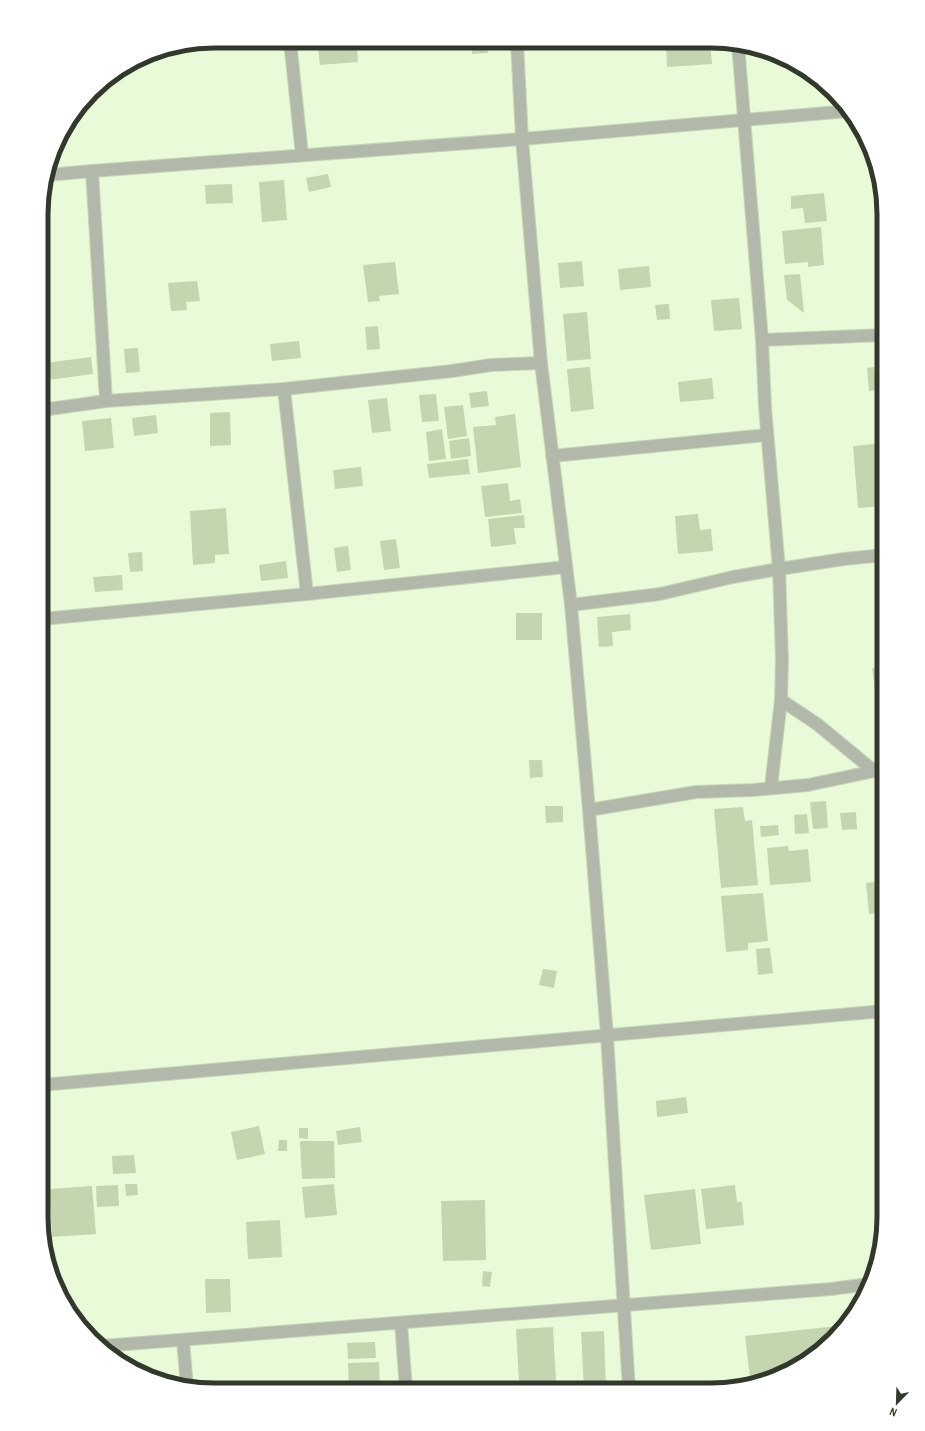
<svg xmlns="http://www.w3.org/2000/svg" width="925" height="1431" font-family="'Archivo Narrow',sans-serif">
<rect width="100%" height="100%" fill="#e9fad8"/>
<g fill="#c4d6b0">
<path d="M 472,42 L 487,42 L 488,53 L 472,54 Z"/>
<path d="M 666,42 L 710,42 L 712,64 L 667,67 Z"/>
<path d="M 357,44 L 358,62 L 320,65 L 318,48 Z"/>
<path d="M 328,174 L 331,187 L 309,192 L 306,178 Z"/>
<path d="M 284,180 L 287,220 L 262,222 L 259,182 Z"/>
<path d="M 232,184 L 233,203 L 206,204 L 205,185 Z"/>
<path d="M 824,193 L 827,221 L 805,223 L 803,208 L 791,209 L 791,196 Z"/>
<path d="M 821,227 L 824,265 L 808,267 L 808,262 L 785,264 L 782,231 Z"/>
<path d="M 582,261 L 584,286 L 560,288 L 558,263 Z"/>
<path d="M 395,262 L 399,294 L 379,296 L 380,301 L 368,302 L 363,265 Z"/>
<path d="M 649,266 L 651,287 L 620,290 L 618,269 Z"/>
<path d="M 800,274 L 804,313 L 787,300 L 784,275 Z"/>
<path d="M 197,281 L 200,301 L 186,302 L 187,310 L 171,311 L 168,283 Z"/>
<path d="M 739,298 L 742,329 L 714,331 L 711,300 Z"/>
<path d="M 669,304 L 670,319 L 657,320 L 655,305 Z"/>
<path d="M 587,312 L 591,359 L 567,361 L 563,314 Z"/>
<path d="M 378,326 L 380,349 L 367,350 L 365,327 Z"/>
<path d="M 299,341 L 301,358 L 272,361 L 270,344 Z"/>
<path d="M 138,348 L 140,372 L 126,373 L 124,349 Z"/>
<path d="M 91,357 L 93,374 L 48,380 L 45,363 Z"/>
<path d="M 876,361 L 884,361 L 884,394 L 878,394 Z"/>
<path d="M 590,367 L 594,409 L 571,412 L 567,369 Z"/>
<path d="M 874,367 L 877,390 L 869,391 L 867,368 Z"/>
<path d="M 712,378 L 714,399 L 680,402 L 678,382 Z"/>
<path d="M 487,391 L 489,406 L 471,408 L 469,393 Z"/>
<path d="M 436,394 L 439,421 L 422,422 L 419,395 Z"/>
<path d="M 387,398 L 391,431 L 372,433 L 368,400 Z"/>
<path d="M 463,405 L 467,436 L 448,439 L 444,407 Z"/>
<path d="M 230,412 L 231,445 L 210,446 L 210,413 Z"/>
<path d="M 515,414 L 521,467 L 478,473 L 473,427 L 496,425 L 495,417 Z"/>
<path d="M 156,415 L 158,433 L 134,436 L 132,418 Z"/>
<path d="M 111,418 L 114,448 L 85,451 L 82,421 Z"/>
<path d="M 42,426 L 48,426 L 50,441 L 42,442 Z"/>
<path d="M 442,429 L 446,459 L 429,461 L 426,432 Z"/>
<path d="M 469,438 L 471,456 L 451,459 L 449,441 Z"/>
<path d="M 884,443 L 884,460 L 880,461 L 883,492 L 884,492 L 884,506 L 858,508 L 853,446 Z"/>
<path d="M 468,459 L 470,474 L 429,478 L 427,464 Z"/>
<path d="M 361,467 L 363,486 L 335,489 L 333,470 Z"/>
<path d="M 508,483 L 510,501 L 520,499 L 522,513 L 485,517 L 481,486 Z"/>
<path d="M 226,508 L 229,554 L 215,555 L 215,563 L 193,565 L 190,511 Z"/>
<path d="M 698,514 L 700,530 L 711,529 L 713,551 L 678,554 L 675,516 Z"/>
<path d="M 524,515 L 525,528 L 514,528 L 516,544 L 491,547 L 488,519 Z"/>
<path d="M 396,539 L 400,568 L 384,570 L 380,541 Z"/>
<path d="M 348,546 L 351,570 L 337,572 L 334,548 Z"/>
<path d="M 142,552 L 143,571 L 130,572 L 128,553 Z"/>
<path d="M 286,561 L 288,578 L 261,581 L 259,565 Z"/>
<path d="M 42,569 L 43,569 L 45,597 L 42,597 Z"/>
<path d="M 122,575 L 123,590 L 95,592 L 93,577 Z"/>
<rect x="516" y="613" width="26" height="27"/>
<path d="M 630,614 L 631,630 L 612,632 L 613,646 L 599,647 L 597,617 Z"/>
<path d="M 884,667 L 884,703 L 877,704 L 872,668 Z"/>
<path d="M 529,760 L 542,760 L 543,777 L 530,778 Z"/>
<path d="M 826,801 L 828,828 L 813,829 L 810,802 Z"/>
<path d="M 545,806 L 563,806 L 563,822 L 546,823 Z"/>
<path d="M 743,807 L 745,821 L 752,820 L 758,885 L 721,888 L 714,809 Z"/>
<path d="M 856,812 L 857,829 L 842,830 L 840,813 Z"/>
<path d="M 807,814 L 809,833 L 795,834 L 794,815 Z"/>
<path d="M 778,825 L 779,835 L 761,837 L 760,826 Z"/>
<path d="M 788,846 L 789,851 L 808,849 L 811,882 L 770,885 L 767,848 Z"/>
<path d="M 884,881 L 884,913 L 869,914 L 866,883 Z"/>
<path d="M 763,893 L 768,941 L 748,943 L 748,950 L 726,952 L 721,896 Z"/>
<path d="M 770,948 L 773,973 L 758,975 L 756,949 Z"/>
<path d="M 543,969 L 557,971 L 554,988 L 539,985 Z"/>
<path d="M 686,1097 L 688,1113 L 657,1117 L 656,1101 Z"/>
<path d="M 259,1126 L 265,1154 L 237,1160 L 231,1132 Z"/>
<path d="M 360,1127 L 362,1142 L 338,1145 L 336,1131 Z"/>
<path d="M 299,1128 L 308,1128 L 308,1139 L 299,1138 Z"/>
<path d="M 279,1140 L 287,1140 L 287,1151 L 278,1151 Z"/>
<path d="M 300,1141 L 334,1141 L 335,1178 L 302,1179 Z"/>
<path d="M 134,1155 L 136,1173 L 113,1174 L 112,1156 Z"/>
<path d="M 125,1184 L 137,1184 L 138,1195 L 126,1196 Z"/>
<path d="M 334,1184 L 337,1215 L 305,1218 L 302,1187 Z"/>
<path d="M 118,1185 L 119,1206 L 97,1207 L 96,1186 Z"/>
<path d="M 735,1185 L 737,1202 L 742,1202 L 744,1225 L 706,1229 L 701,1189 Z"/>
<path d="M 92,1186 L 96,1234 L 52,1237 L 49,1189 Z"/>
<path d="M 695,1189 L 701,1244 L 651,1250 L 644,1195 Z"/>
<path d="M 485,1200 L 486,1260 L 443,1261 L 441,1201 Z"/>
<path d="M 280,1220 L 282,1257 L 248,1259 L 246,1222 Z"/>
<path d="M 483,1271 L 492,1272 L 490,1287 L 482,1286 Z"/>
<path d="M 205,1279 L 230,1279 L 231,1312 L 206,1313 Z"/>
<path d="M 846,1325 L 817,1354 L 781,1375 L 750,1378 L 745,1336 Z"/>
<path d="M 553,1327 L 556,1381 L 519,1383 L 516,1329 Z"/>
<path d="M 604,1331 L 606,1390 L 584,1390 L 581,1332 Z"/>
<path d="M 375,1342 L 376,1358 L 348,1359 L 347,1343 Z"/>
<path d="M 379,1362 L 380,1389 L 349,1389 L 348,1363 Z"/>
</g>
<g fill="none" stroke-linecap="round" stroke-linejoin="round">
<defs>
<g id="minor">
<path d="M 290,41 L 302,155"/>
<path d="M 517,42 L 522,139 L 541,363 L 571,605 L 589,810 L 607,1036 L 629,1390"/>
<path d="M 738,44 L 762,340 L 765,407 L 779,569 L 782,660 L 781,700 L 771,787"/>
<path d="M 92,171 L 106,401"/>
<path d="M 47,175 L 92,171 L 522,139 L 849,111"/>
<path d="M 762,340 L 884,335"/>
<path d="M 284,389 L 307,594"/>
<path d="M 42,410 L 106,401 L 284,389 L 452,371 L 491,365 L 541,363"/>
<path d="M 552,456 L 767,435"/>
<path d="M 571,605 L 660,594 L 733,577 L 779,569 L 844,559 L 884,555"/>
<path d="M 42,619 L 307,594 L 566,567"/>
<path d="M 781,700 L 817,724 L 874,771"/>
<path d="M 589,810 L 696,792 L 754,790 L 808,785 L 884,769"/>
<path d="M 41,1085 L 884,1011"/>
<path d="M 401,1323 L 406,1389"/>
<path d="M 183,1340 L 187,1387"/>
<path d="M 101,1346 L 831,1289 L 869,1284"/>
</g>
</defs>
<use href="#minor" stroke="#c8d7b9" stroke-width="14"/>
<use href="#minor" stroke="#b2b9ab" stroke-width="12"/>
</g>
<path d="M0 0H925V1431H0ZM214 48H711A166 166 0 0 1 877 214V1217A166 166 0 0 1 711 1383H214A166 166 0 0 1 48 1217V214A166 166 0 0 1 214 48Z" fill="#fff" fill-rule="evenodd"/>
<path fill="none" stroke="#32392c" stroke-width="5" d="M214 48H711A166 166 0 0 1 877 214V1217A166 166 0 0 1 711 1383H214A166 166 0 0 1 48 1217V214A166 166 0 0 1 214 48Z"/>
<g transform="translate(897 1403) rotate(203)" stroke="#ffffff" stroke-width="3" paint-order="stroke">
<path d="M0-3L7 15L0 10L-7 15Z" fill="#32392c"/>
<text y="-6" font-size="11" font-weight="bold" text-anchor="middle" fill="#32392c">N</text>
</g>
</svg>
